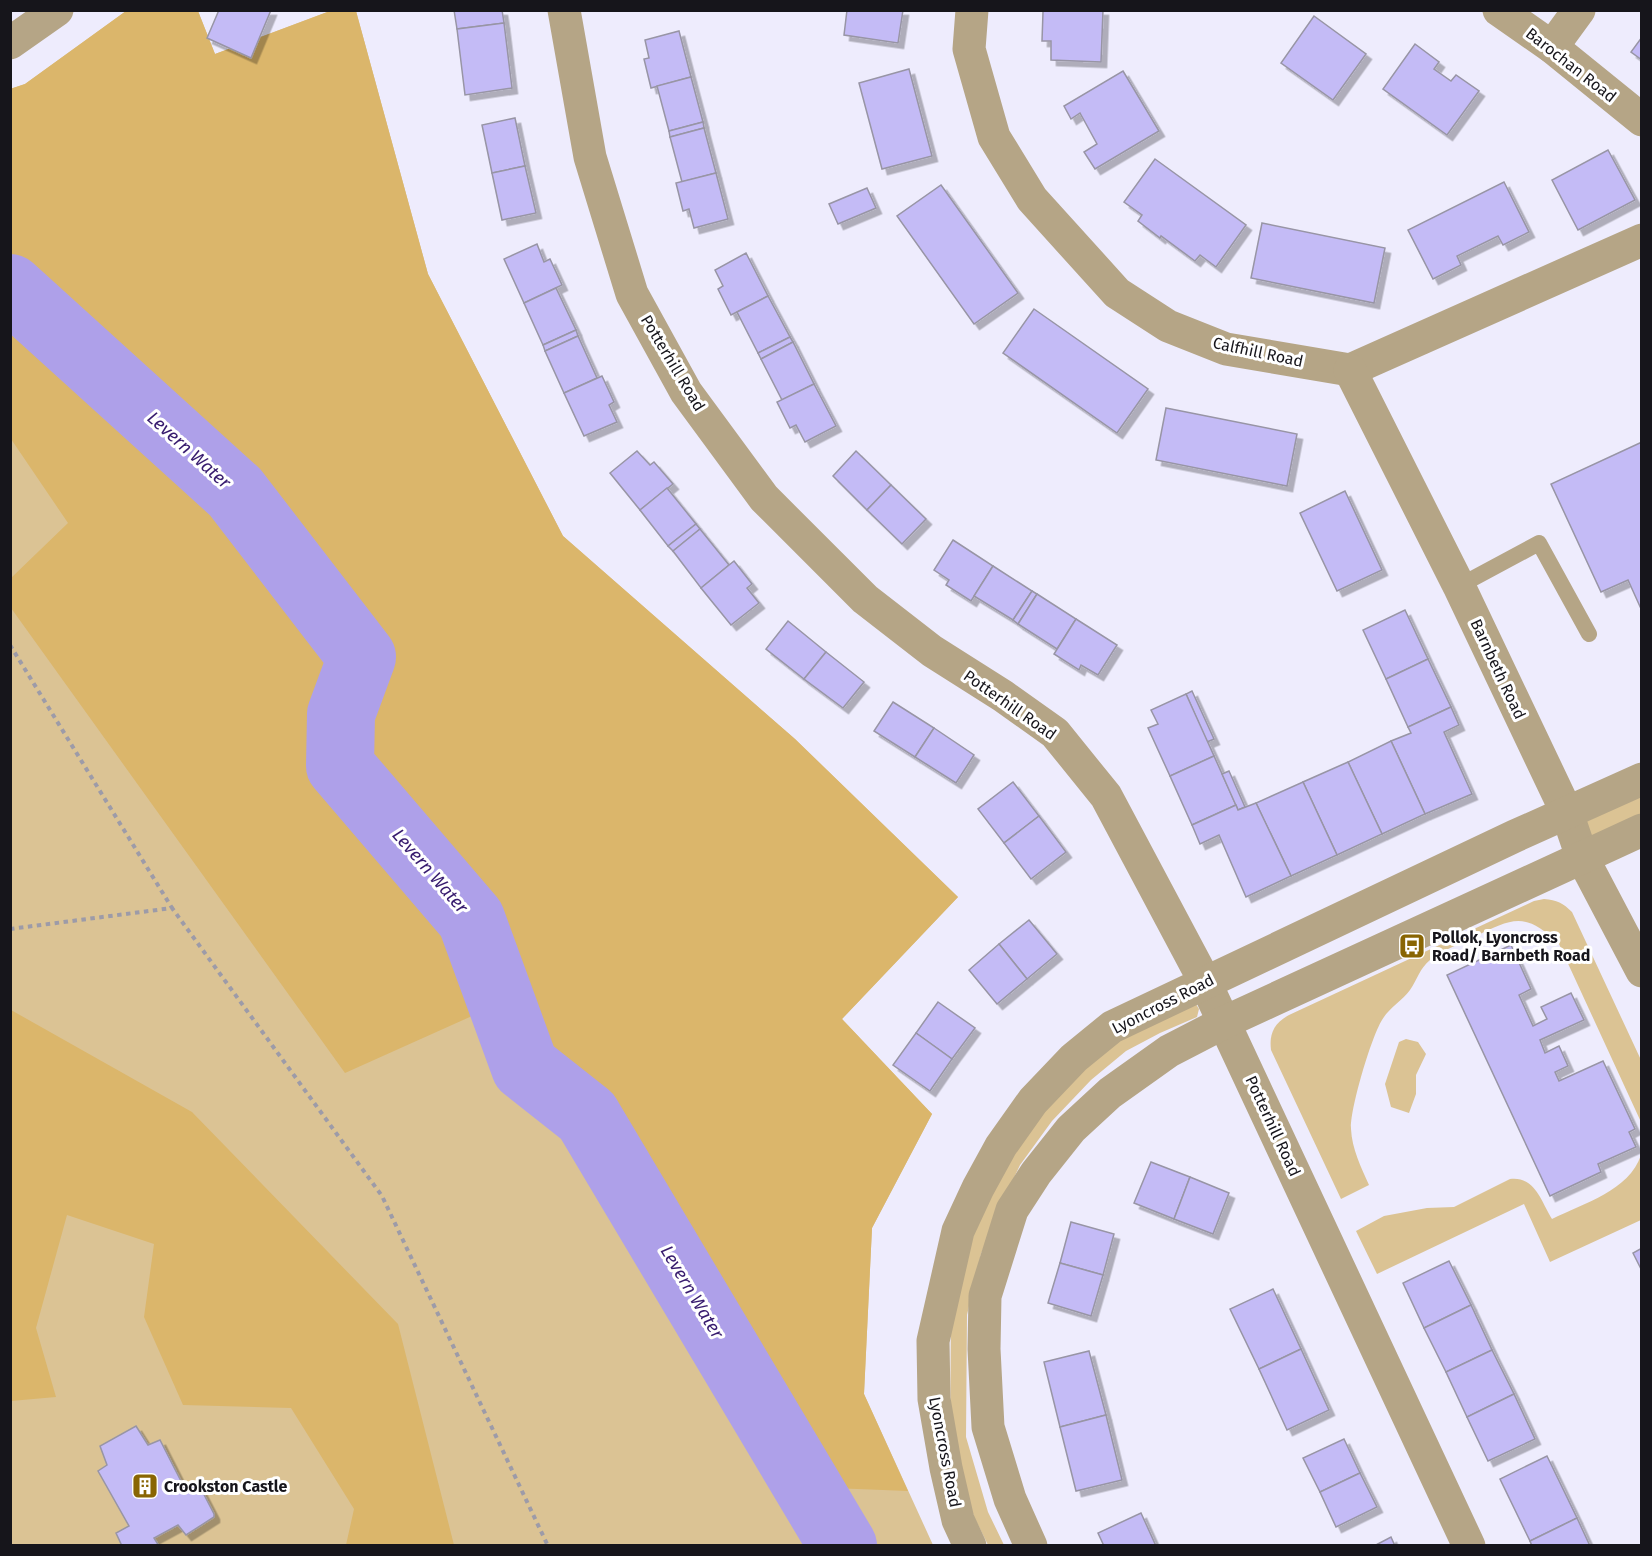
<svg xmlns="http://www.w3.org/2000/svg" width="1652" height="1556" font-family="'Fira Sans',sans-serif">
<defs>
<filter id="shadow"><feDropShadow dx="5.5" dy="5.5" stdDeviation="0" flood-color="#0004"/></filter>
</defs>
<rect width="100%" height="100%" fill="#eeecfd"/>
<g fill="#dbc394">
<path d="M 126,11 L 198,11 L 215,54 L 330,11 L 356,11 L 428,274 L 563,536 L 795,739 L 958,897 L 842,1019 L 932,1114 L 872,1228 L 864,1394 L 933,1545 L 11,1545 L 10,89 L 25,84 Z"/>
<path d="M 1641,795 L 1641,814 L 1585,840 L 1575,827 Z"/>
<path d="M 1544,899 C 1557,900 1563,903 1572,912 L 1641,1060 L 1641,1122 L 1559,944 C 1525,911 1513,918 1474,937 C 1460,944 1442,950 1430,960 C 1420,968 1417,980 1410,990 C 1402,1001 1389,1008 1382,1020 C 1371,1038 1350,1109 1351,1129 C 1352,1149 1361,1167 1369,1185 L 1341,1199 L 1271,1050 C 1269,1034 1274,1023 1289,1015 L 1534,901 Z"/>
<path d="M 1196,1004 L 1199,1009 L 1197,1017 L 1160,1033 L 1126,1051 L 1091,1080 L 1052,1121 L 1020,1165 L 999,1209 L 981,1254 L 967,1315 L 966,1437 L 988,1512 L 1004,1545 L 988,1545 L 974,1517 L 950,1440 L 951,1312 L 983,1202 L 1039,1111 L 1117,1039 Z"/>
<path d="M 1406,1039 L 1418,1042 L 1426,1054 L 1416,1075 L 1416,1094 L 1409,1113 L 1391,1107 L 1385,1084 L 1399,1042 Z"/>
<path d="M 1641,1155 L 1641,1220 L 1550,1262 L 1524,1204 L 1377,1274 L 1356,1231 L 1384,1216 L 1427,1208 L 1454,1207 L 1510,1179 C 1535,1176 1541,1201 1552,1219 C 1584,1203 1629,1191 1641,1155 Z"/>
</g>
<g fill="#dbb66b">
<path d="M 126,11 L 198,11 L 215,54 L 330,11 L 356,11 L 428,274 L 563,536 L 795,739 L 958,897 L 842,1019 L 932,1114 L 872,1228 L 864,1394 L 908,1491 L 832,1488 L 501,1003 L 345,1073 L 11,608 L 11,578 L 68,523 L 11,439 L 10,89 L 25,84 Z"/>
<path d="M 11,1010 L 192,1112 L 398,1324 L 454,1545 L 346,1545 L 354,1509 L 291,1408 L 183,1405 L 144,1317 L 154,1244 L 67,1215 L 36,1328 L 56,1397 L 11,1401 Z"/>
</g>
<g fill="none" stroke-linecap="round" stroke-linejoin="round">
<path stroke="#aea0e9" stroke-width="68" d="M 10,288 L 235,492 L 362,657 L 341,714 L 340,766 L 471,919 L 525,1067 L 587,1116 L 843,1546"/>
</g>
<g fill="#c4bbf6" stroke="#9895a5" stroke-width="1.5" filter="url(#shadow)">
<path d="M 219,10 L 271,10 L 251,58 L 207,38 Z"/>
<path d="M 454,10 L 502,10 L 504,23 L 457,29 Z"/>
<path d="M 847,10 L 903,10 L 898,43 L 844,35 Z"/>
<path d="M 1045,10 L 1103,10 L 1101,62 L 1051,60 L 1051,41 L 1042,41 L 1043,12 Z"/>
<path d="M 1314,16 L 1366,54 L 1333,100 L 1281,63 Z"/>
<path d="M 504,23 L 512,88 L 465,95 L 457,29 Z"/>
<path d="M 679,31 L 691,77 L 651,88 L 644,59 L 649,58 L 645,40 Z"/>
<path d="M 1642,37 L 1642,60 L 1631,52 Z"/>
<path d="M 1415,44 L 1439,62 L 1434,69 L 1451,81 L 1456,75 L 1479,91 L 1447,135 L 1383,89 Z"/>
<path d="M 909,69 L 932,156 L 882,169 L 859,83 Z"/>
<path d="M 1123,71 L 1159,131 L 1095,169 L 1084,152 L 1097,144 L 1080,113 L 1071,119 L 1064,106 Z"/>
<path d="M 691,77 L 703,122 L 669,131 L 657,86 Z"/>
<path d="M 515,118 L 525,166 L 492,173 L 482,125 Z"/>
<path d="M 703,122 L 704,128 L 670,137 L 669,131 Z"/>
<path d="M 704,128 L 716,173 L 682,182 L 670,137 Z"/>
<path d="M 1608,150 L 1635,200 L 1578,230 L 1552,180 Z"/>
<path d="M 1155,159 L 1246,225 L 1216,267 L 1200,255 L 1195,261 L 1161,236 L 1160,238 L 1138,221 L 1142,215 L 1124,202 Z"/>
<path d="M 525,166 L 536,213 L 502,220 L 492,173 Z"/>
<path d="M 716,173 L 728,219 L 694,228 L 689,209 L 683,211 L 676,183 Z"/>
<path d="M 1504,182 L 1529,232 L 1503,245 L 1498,236 L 1457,256 L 1461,265 L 1433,279 L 1408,230 Z"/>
<path d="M 941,185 L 1018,293 L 974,324 L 897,216 Z"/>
<path d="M 867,188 L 876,208 L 838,224 L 829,204 Z"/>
<path d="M 1262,223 L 1385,248 L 1374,303 L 1251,278 Z"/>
<path d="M 537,244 L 544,262 L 550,259 L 562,285 L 524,303 L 504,259 Z"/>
<path d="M 746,253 L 768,296 L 731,315 L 718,289 L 723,286 L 715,270 Z"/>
<path d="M 556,288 L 576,330 L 543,345 L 524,303 Z"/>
<path d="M 768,296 L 790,337 L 758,353 L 737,312 Z"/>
<path d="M 1034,309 L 1148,389 L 1117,433 L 1003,353 Z"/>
<path d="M 576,330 L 578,336 L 545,351 L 543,345 Z"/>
<path d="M 578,336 L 597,378 L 564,393 L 545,351 Z"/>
<path d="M 790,337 L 793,342 L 761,359 L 758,353 Z"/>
<path d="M 793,342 L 814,384 L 782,400 L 761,359 Z"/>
<path d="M 602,376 L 614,402 L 609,405 L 617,422 L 584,436 L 564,393 Z"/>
<path d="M 814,384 L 836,426 L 805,442 L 796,425 L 790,428 L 777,402 Z"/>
<path d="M 1166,408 L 1297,434 L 1287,486 L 1156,460 Z"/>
<path d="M 1642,442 L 1642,611 L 1628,580 L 1601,592 L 1551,484 Z"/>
<path d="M 637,451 L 650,465 L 654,462 L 673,484 L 640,510 L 610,473 Z"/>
<path d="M 856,451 L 891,485 L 867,510 L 833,476 Z"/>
<path d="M 891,485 L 926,519 L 902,544 L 867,510 Z"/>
<path d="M 667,488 L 696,524 L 668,546 L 640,510 Z"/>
<path d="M 1345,491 L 1382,570 L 1337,591 L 1300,513 Z"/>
<path d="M 696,524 L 700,529 L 673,551 L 668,546 Z"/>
<path d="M 700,529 L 729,565 L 701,588 L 673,551 Z"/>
<path d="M 953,540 L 993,566 L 971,601 L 946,585 L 949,580 L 934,570 Z"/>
<path d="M 734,561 L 752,584 L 747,588 L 759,603 L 731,625 L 701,588 Z"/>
<path d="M 993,566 L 1032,591 L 1013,620 L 974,596 Z"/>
<path d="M 1032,591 L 1037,594 L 1018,624 L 1013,620 Z"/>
<path d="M 1037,594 L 1076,619 L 1057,649 L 1018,624 Z"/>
<path d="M 1405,610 L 1428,659 L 1386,679 L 1363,630 Z"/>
<path d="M 1076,619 L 1117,645 L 1098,675 L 1081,665 L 1079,670 L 1054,654 Z"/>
<path d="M 788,621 L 826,652 L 804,679 L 766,649 Z"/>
<path d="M 826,652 L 864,682 L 843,708 L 804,679 Z"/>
<path d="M 1428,659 L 1451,707 L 1408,727 L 1386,679 Z"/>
<path d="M 1192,691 L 1214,739 L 1207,742 L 1186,694 Z"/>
<path d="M 1186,694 L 1214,756 L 1170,776 L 1148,728 L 1158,724 L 1151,710 Z"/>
<path d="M 893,702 L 934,728 L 915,757 L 874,731 Z"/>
<path d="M 1451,707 L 1459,725 L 1444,732 L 1472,794 L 1425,814 L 1391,741 L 1411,733 L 1408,727 Z"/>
<path d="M 934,728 L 974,755 L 956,783 L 915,757 Z"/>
<path d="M 1391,741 L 1425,814 L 1382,834 L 1348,762 Z"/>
<path d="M 1214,756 L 1236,805 L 1192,825 L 1170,776 Z"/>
<path d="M 1348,762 L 1382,834 L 1337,855 L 1303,782 Z"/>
<path d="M 1229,771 L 1245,807 L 1238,810 L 1222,774 Z"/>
<path d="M 1013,782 L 1039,816 L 1004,843 L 978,809 Z"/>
<path d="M 1303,782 L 1337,855 L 1291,876 L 1256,803 Z"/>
<path d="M 1256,803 L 1291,876 L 1246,897 L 1219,835 L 1200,844 L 1192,825 L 1236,805 L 1238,810 Z"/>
<path d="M 1039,816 L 1066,852 L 1031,879 L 1004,843 Z"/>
<path d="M 1029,920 L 1057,954 L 1027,979 L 999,944 Z"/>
<path d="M 999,944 L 1027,979 L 997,1004 L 969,970 Z"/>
<path d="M 1511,945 L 1531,989 L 1519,995 L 1533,1026 L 1547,1019 L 1541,1007 L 1571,993 L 1584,1020 L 1540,1040 L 1545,1053 L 1559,1046 L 1568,1066 L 1555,1072 L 1559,1081 L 1603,1061 L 1635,1129 L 1629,1132 L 1636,1147 L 1598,1164 L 1601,1172 L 1550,1196 L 1447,975 Z"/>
<path d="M 938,1002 L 975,1028 L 952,1059 L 916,1033 Z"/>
<path d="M 916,1033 L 952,1059 L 930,1091 L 893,1065 Z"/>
<path d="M 1151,1162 L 1190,1177 L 1174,1219 L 1134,1203 Z"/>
<path d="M 1190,1177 L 1229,1193 L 1213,1234 L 1174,1219 Z"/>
<path d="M 1071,1222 L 1114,1234 L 1103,1275 L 1060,1263 Z"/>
<path d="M 1642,1248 L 1642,1271 L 1633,1253 Z"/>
<path d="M 1449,1261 L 1471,1305 L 1424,1328 L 1403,1283 Z"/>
<path d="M 1060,1263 L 1103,1275 L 1091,1316 L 1048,1303 Z"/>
<path d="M 1273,1289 L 1301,1349 L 1259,1369 L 1230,1309 Z"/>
<path d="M 1471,1305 L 1492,1350 L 1446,1372 L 1424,1328 Z"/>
<path d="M 1301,1349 L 1329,1410 L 1287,1430 L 1259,1369 Z"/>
<path d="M 1492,1350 L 1514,1394 L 1467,1417 L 1446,1372 Z"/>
<path d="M 1089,1351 L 1106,1415 L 1060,1427 L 1044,1362 Z"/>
<path d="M 1514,1394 L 1535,1439 L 1488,1461 L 1467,1417 Z"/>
<path d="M 1106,1415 L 1122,1480 L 1076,1491 L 1060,1427 Z"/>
<path d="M 136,1426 L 148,1445 L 160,1440 L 185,1489 L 196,1482 L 198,1483 L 214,1514 L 214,1517 L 186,1535 L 178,1525 L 154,1538 L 159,1546 L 122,1546 L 116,1533 L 129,1526 L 98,1471 L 107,1465 L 100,1446 Z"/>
<path d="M 1344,1439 L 1360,1473 L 1320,1492 L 1303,1458 Z"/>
<path d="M 1547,1456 L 1577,1518 L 1530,1541 L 1500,1479 Z"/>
<path d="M 1360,1473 L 1377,1507 L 1336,1527 L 1320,1492 Z"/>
<path d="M 1141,1513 L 1156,1546 L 1104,1546 L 1098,1533 Z"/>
<path d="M 1577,1518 L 1590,1546 L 1532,1546 L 1530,1541 Z"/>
<path d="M 1391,1537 L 1395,1546 L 1374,1546 Z"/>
</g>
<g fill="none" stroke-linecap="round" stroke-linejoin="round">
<g stroke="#9d9ba8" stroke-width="4" stroke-dasharray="4.5 4.5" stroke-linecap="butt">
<path d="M 10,645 L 172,908"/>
<path d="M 10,929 L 172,908 L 382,1196 L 548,1546"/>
</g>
<path stroke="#b5a586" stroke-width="16" d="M 1459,586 L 1539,543 L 1589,634"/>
<g stroke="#b5a586" stroke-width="33">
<path d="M 564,10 L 590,157 L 632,294 L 686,392 L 764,498 L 865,599 L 932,651 L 1003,696 L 1055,733 L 1106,796 L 1205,982 L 1469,1546"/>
<path d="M 972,10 L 969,49 L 994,137 L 1032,199 L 1117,293 L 1168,326 L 1226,349 L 1350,370 L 1642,240"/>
<path d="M 1499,10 L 1552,47 L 1642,120"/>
<path d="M 1552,47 L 1579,10"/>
<path d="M 1350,370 L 1459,586 L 1567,813 L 1582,857 L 1642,971"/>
</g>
<g stroke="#b5a586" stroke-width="33">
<path d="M 10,43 L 57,10"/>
<path d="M 970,1546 L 958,1520 L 946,1468 L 934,1399 L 933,1341 L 958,1231 L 978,1188 L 1001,1146 L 1033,1101 L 1074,1058 L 1112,1027 L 1515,836 L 1642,779"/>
<path d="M 1031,1546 L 1010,1499 L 988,1427 L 984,1349 L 985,1296 L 1012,1210 L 1036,1173 L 1071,1129 L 1110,1093 L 1169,1051 L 1225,1022 L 1642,830"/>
</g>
</g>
<defs>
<symbol id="bus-square" viewBox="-11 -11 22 22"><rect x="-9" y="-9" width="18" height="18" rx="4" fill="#896503" stroke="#fff"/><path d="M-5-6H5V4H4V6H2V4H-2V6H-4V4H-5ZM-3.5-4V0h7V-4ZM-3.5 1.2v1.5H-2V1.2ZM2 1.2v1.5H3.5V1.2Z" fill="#fff"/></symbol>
<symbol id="building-square" viewBox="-11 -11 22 22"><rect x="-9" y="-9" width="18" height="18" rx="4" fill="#896503" stroke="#fff"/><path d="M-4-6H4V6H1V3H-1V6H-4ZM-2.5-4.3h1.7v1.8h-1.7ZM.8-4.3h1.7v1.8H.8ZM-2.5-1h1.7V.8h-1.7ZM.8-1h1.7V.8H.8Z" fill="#fff"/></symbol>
</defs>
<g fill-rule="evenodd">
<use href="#bus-square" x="1397" y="931" width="30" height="30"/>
<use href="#building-square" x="130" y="1471" width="30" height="30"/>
</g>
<g text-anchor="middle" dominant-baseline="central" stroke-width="6" stroke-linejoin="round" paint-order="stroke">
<g font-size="16" fill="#16151b" stroke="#fff">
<text transform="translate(1571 65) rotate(38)">Barochan Road</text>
<text transform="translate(1258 352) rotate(12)">Calfhill Road</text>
<text transform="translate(673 363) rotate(59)">Potterhill Road</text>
<text transform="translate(1498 669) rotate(65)">Barnbeth Road</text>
<text transform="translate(1010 705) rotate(35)">Potterhill Road</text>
<text transform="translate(1163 1004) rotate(-27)">Lyoncross Road</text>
<text transform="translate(1273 1126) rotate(65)">Potterhill Road</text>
<text transform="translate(945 1452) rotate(79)">Lyoncross Road</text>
</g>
<g font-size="16" font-weight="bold" fill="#16151b" stroke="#fff" text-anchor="start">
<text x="1432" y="937">Pollok, Lyoncross<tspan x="1432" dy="18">Road/ Barnbeth Road</tspan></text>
<text x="164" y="1486">Crookston Castle</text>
</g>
<g font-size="18" font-style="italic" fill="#371b6e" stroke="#fff">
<text transform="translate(189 450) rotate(42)">Levern Water</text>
<text transform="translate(430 871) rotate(49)">Levern Water</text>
<text transform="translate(692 1292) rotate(59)">Levern Water</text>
</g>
</g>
<rect width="1652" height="1556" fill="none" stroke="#16151b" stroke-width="24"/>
</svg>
